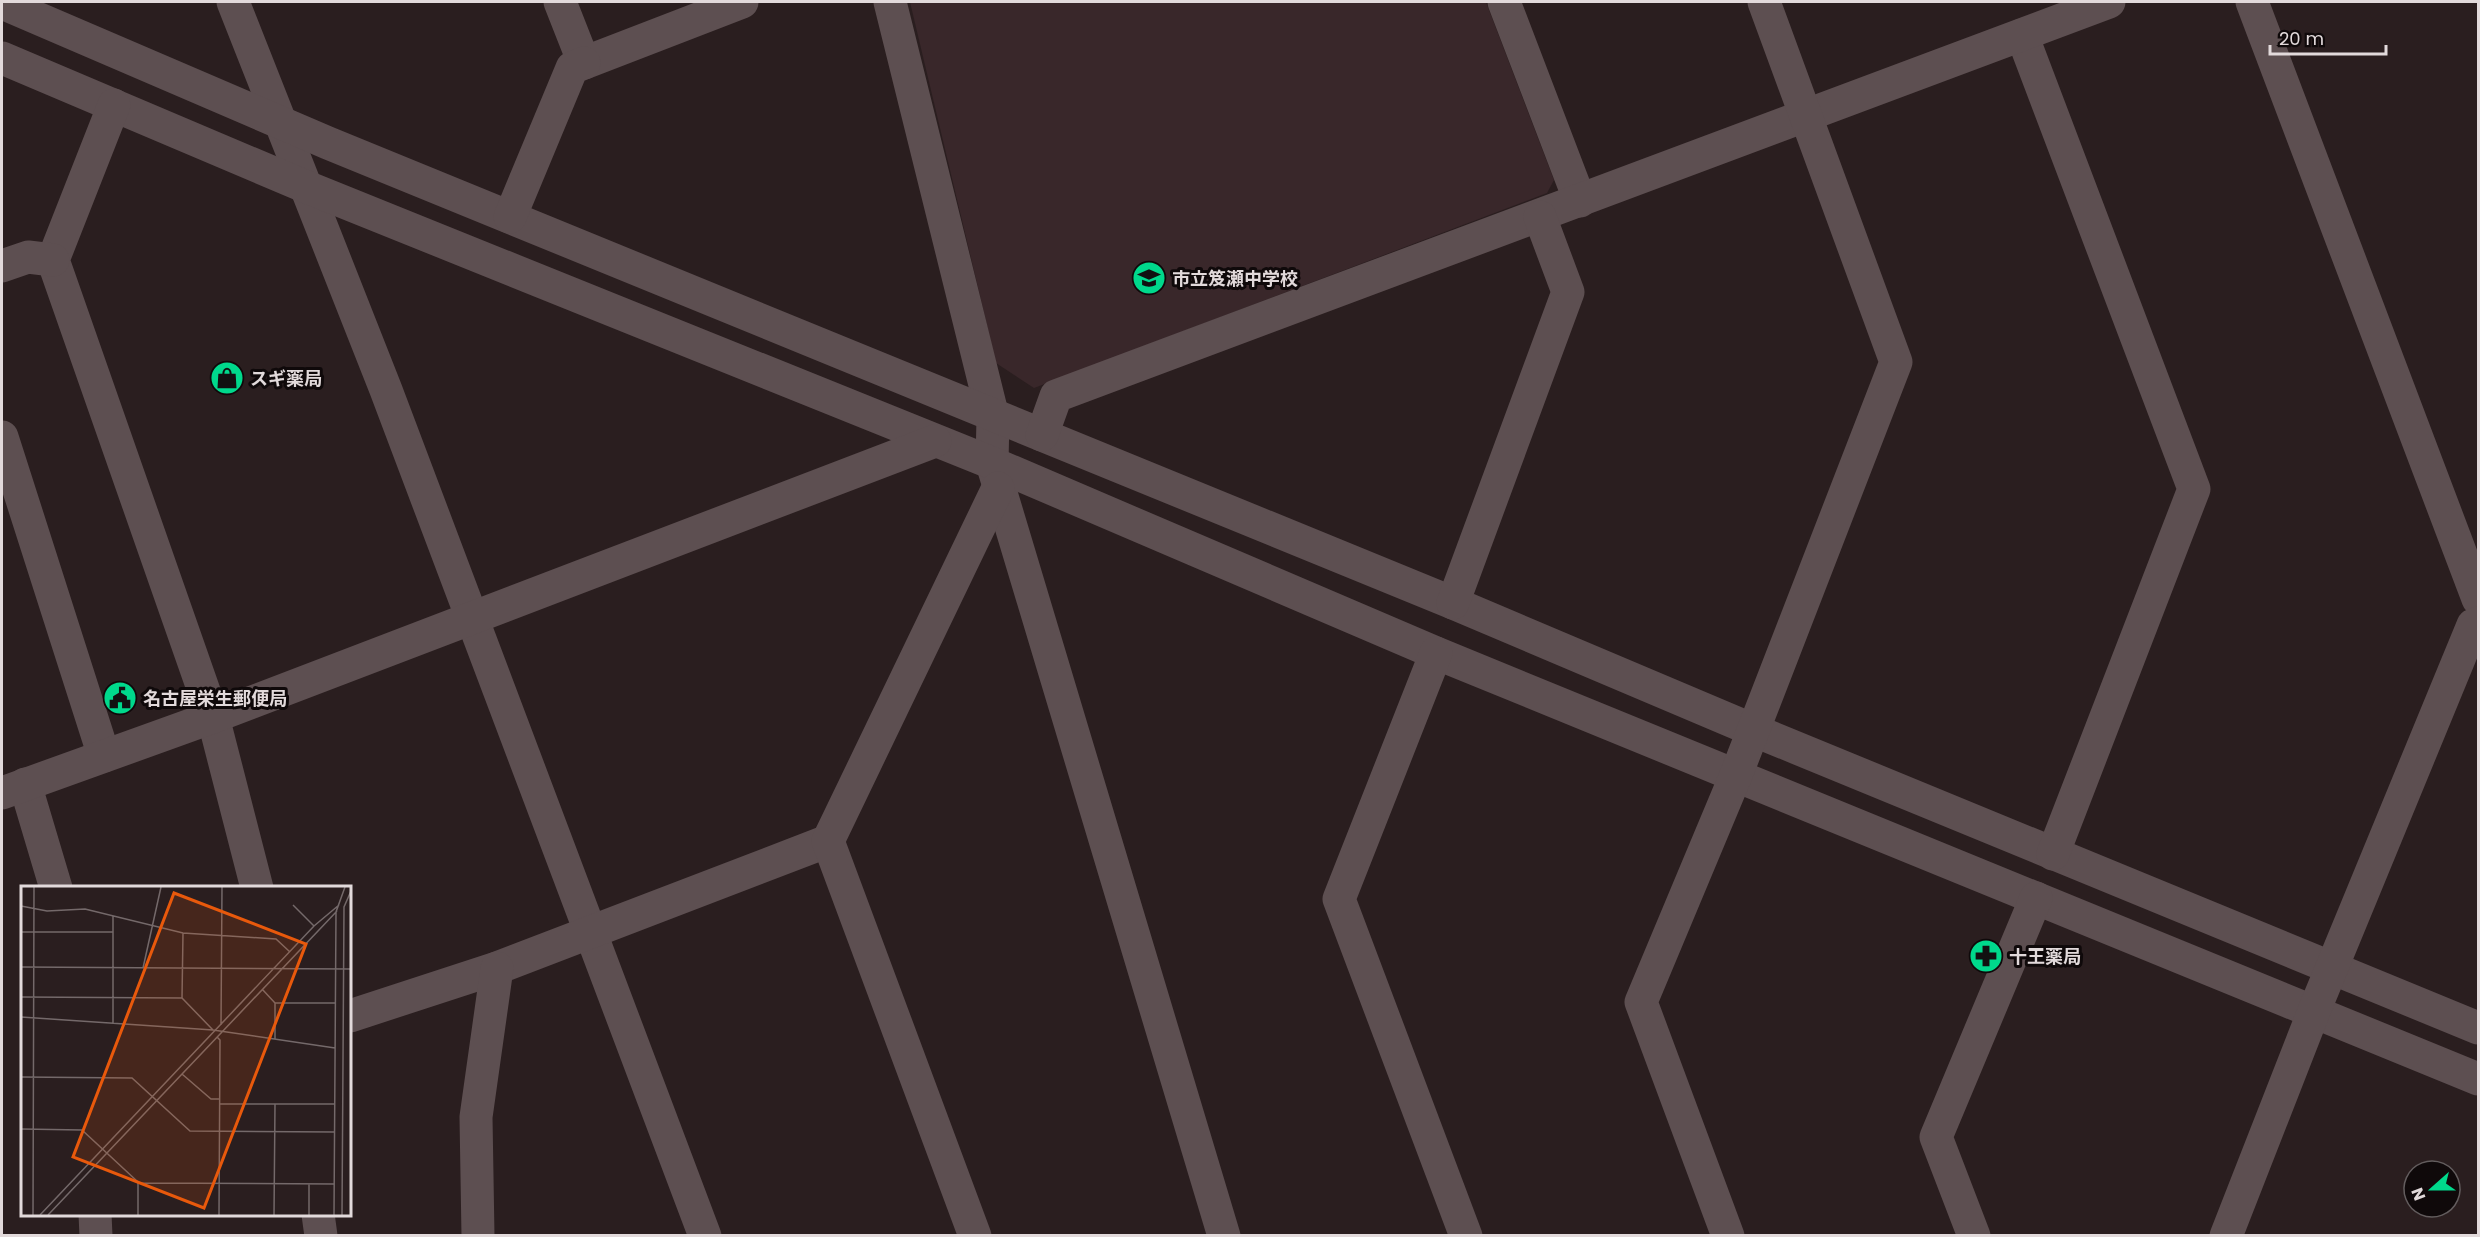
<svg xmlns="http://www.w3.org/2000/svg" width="2480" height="1237" font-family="Poppins,'Noto Sans JP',sans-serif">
<rect width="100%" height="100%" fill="#2a1e1f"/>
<path fill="#39272a" d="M 910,2 L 1486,2 L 1554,180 L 1547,193 L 1034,388 L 996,363 Z"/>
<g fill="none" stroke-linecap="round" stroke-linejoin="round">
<g stroke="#5d4f51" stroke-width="33">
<path d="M 233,2 L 386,390 L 705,1236"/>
<path d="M 560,2 L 584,63 L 742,2"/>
<path d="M 890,2 L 993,417 L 992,463 L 1224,1236"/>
<path d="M 1504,2 L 1580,201"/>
<path d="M 2252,2 L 2478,599"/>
<path d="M 2,3 L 328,143 L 1453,603 L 1753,730 L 2478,1028"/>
<path d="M 2022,35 L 2194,489 L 2053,854"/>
<path d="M 2,58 L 309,188 L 992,463 L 1436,653 L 2478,1079"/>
<path d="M 114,105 L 53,260 L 213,717 L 257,888"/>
<path d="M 510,217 L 572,68 L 584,63"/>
<path d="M 2,266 L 28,257 L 53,260"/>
<path d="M 1042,435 L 1056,396 L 2109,2"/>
<path d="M 2,437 L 104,756"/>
<path d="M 1453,603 L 1568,292 L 1540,217"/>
<path d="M 1436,653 L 1339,899 L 1466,1236"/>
<path d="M 25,784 L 56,888"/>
<path d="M 2,793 L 213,717 L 935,441"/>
<path d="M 350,1016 L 497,968 L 828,841"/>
<path d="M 95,1214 L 96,1236"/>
<path d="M 318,1214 L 321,1236"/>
<path d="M 478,1236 L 476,1117 L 497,968"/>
<path d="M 975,1236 L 828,841 L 998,488"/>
<path d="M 1728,1236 L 1641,1002 L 1736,775 L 1896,362 L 1764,2"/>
<path d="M 1974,1236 L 1936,1137 L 2036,898"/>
<path d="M 2226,1236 L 2314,1011 L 2473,625 L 2478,623"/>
</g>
</g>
<defs>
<symbol id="school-disc" viewBox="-11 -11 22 22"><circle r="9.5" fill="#00d98c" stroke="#0f090a"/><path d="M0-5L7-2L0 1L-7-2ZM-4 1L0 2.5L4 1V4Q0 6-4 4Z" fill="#111"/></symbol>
<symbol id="shop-disc" viewBox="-11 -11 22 22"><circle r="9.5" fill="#00d98c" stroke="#0f090a"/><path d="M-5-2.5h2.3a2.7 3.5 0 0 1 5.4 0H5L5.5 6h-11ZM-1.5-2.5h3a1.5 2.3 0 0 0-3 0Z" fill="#111"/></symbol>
<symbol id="civic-disc" viewBox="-11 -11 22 22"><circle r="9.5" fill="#00d98c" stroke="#0f090a"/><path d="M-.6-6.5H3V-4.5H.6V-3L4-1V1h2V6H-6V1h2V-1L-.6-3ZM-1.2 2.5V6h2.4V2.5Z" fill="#111"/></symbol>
<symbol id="pharmacy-disc" viewBox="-11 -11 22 22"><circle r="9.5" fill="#00d98c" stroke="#0f090a"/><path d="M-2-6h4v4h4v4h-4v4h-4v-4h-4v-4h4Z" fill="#111"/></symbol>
</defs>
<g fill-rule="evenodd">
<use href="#school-disc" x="1130" y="259" width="38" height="38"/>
<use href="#shop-disc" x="208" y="359" width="38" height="38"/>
<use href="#civic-disc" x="101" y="679" width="38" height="38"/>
<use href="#pharmacy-disc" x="1967" y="937" width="38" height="38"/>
</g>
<g text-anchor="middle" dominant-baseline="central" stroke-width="6" stroke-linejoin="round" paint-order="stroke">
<g font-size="18" font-weight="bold" fill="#e2dadb" stroke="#0f090a" text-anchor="start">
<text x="1172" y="278">市立笈瀬中学校</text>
<text x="250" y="378">スギ薬局</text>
<text x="143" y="698">名古屋栄生郵便局</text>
<text x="2009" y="956">十王薬局</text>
</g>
</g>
<g transform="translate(21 886)">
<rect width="330" height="330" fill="#2a1e1f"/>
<path fill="none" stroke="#74696a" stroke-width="1.5" d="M 272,19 L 293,40M 0,20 L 26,25 L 64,23 L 162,47 L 255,53 L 269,66M 0,46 L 92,46M 0,81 L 330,83M 122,82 L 140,1M 241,103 L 254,117M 0,111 L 161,112 L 192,144M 161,112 L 162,47M 0,131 L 192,144 L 314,162M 92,137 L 92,30M 200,139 L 201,1M 196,151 L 199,154 L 198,329M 254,153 L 254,117 L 314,117M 161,188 L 190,213 L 199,213M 0,191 L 111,192 L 169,245 L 314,246M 199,218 L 314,218M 0,243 L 61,244 L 117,296 L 117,329M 117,297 L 313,298M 12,329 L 13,1M 19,329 L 293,40 L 318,19M 27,329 L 316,25M 253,329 L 254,218M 288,329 L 288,298M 313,329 L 315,26 L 324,1M 321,329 L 323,21 L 330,5"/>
<path fill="#e8590c" fill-opacity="0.15" stroke="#e8590c" stroke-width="3" d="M 153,7 L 285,58 L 183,322 L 52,271 Z"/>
<rect width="330" height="330" fill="none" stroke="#e2dadb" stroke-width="3"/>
</g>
<rect width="2480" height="1237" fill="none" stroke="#e2dadb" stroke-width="6"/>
<g transform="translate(2432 1189) rotate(249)"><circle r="28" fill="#0f090a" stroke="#635d5e" stroke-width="1.5"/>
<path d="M0-4.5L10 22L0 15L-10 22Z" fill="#00d98c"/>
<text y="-9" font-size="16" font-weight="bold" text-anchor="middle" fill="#e2dadb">N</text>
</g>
<path d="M2270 45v9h116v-9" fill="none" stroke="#e2dadb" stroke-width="3"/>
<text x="2279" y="45" font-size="18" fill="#e2dadb" stroke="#0f090a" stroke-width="4.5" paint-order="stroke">20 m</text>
</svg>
